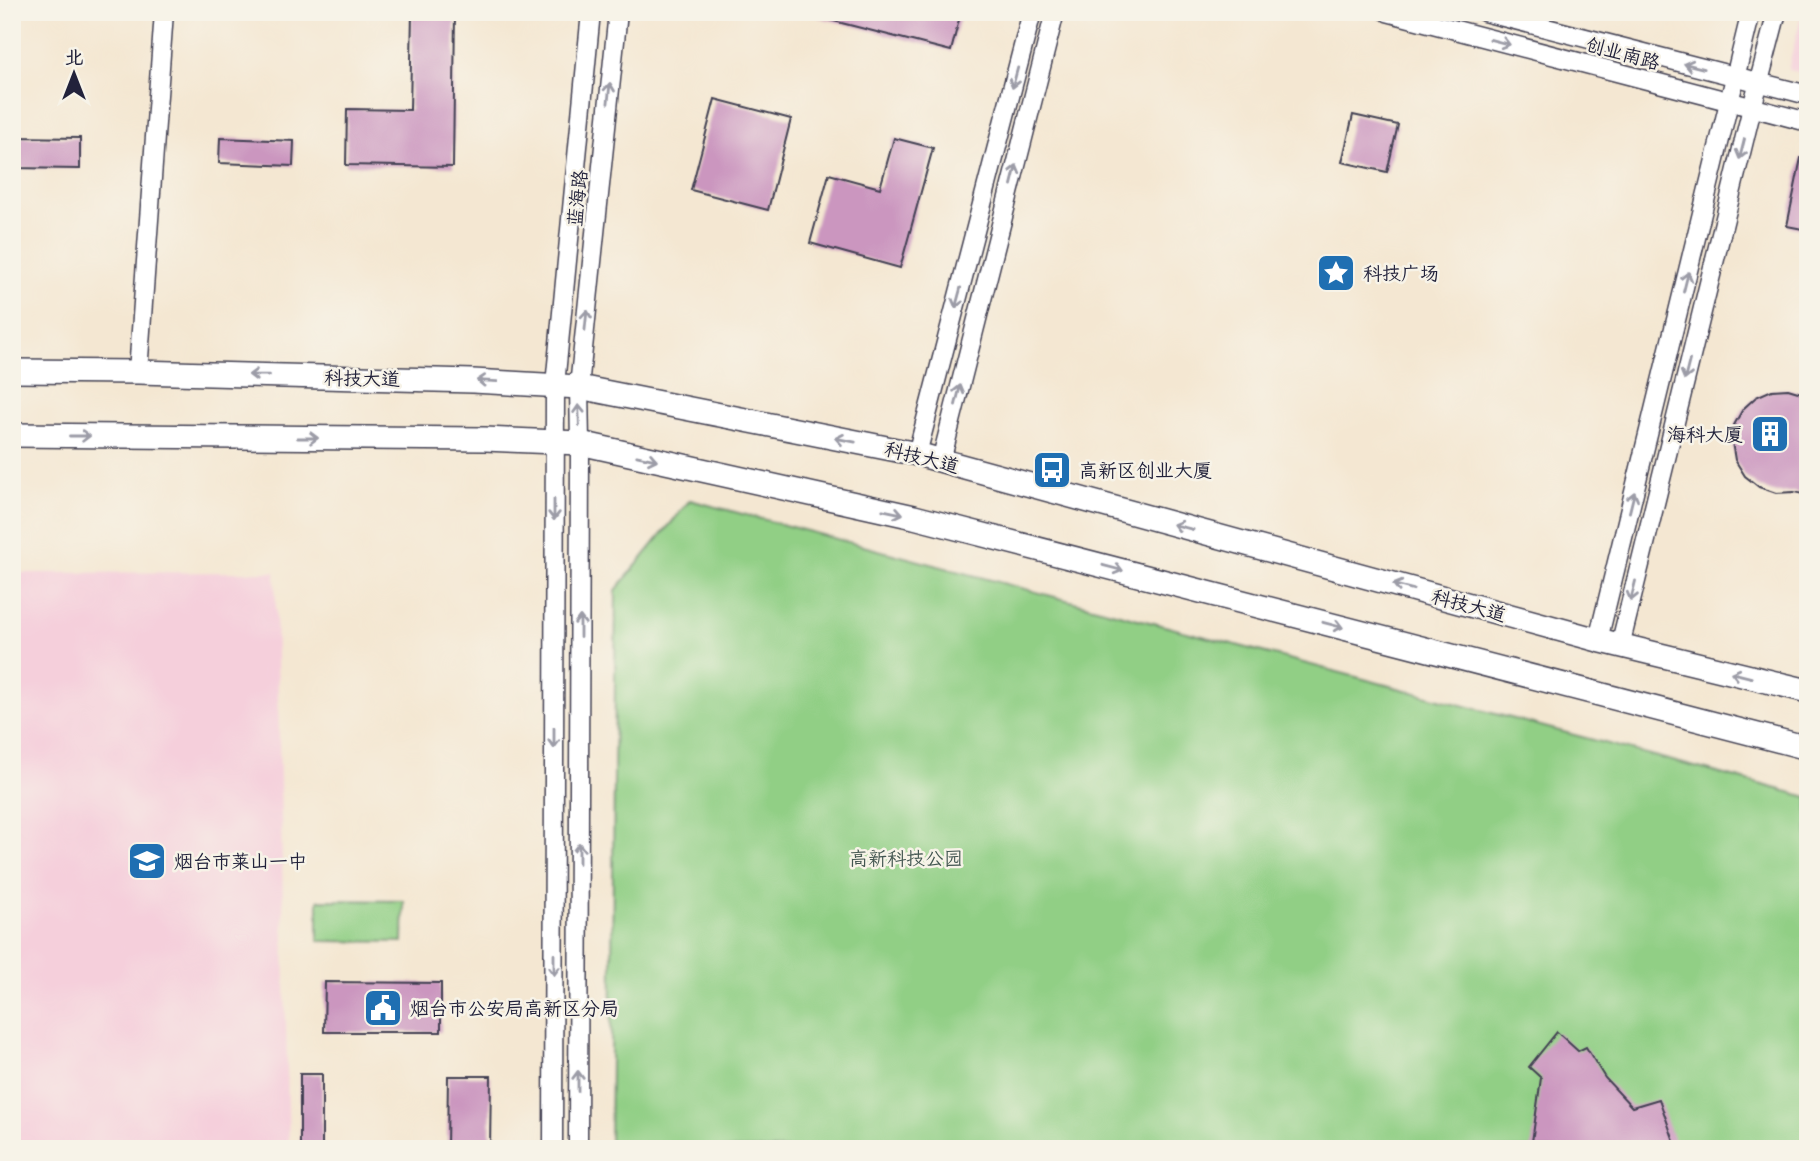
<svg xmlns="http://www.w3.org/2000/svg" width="1820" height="1161" font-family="'Patrick Hand','LXGW WenKai TC',sans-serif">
<rect width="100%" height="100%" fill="#f7f3e8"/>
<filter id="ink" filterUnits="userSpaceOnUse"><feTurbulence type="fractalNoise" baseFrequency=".0143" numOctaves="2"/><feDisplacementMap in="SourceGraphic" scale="14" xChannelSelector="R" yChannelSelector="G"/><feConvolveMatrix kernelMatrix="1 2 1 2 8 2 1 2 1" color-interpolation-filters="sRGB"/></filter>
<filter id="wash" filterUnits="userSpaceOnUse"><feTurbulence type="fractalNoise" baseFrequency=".00686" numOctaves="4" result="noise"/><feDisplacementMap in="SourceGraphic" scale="28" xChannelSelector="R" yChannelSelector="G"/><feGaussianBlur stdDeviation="1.57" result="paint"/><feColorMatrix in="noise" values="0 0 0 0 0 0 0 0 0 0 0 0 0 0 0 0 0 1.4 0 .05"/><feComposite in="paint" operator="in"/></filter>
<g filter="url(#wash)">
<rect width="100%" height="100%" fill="#f4e7d2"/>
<g fill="#f5cfdb">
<path d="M 1802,12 L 1808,12 L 1808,74 L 1788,70 Z"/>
<path d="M 275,572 L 289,1149 L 12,1149 L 12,573 Z"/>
</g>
<g fill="#91cf85" stroke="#5a7860" stroke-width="2">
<path d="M 690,500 L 1808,797 L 1808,1149 L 610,1149 L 616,590 Z"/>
<path d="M 318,900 L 404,901 L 403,942 L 318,941 Z"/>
</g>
<g id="blocks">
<g fill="#cb96bf">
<path d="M 412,12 L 455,12 L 453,167 L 346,165 L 347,109 L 410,110 Z"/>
<path d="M 819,12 L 961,12 L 951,51 L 818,17 Z"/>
<path d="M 715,99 L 791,119 L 768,210 L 691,190 Z"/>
<path d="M 1353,115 L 1398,125 L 1387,172 L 1342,162 Z"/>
<path d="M 12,137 L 80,138 L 80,169 L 12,168 Z"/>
<path d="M 220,138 L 294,141 L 293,166 L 219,163 Z"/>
<path d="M 894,138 L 933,148 L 900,268 L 810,243 L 829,174 L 880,188 Z"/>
<path d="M 1801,158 L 1808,158 L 1808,230 L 1787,226 Z"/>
<path d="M 1788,389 L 1808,395 L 1808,495 L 1794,492 L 1776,493 L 1759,487 L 1745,476 L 1735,460 L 1732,442 L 1734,425 L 1743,409 L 1756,397 L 1772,390 Z"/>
<path d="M 325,982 L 441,983 L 441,1032 L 324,1032 Z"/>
<path d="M 1557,1032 L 1578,1051 L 1586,1047 L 1605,1078 L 1632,1107 L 1659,1099 L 1675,1144 L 1655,1149 L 1531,1149 L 1541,1078 L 1529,1067 Z"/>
<rect x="300" y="1074" width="22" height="75"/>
<path d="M 448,1076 L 491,1076 L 490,1149 L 447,1149 Z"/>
</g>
</g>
</g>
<g filter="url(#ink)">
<use href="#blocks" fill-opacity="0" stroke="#424052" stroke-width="2"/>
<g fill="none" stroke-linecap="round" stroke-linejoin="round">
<defs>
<g id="minor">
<path d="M 1387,12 L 1808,122"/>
<path d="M 1484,12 L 1808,95"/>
<path d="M 138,372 L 164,12"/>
<path d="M 917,454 L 1032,12"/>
<path d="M 941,461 L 1055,12"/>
<path d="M 1598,640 L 1751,12"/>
<path d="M 1620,646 L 1752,108 L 1777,12"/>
<path d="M 553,1149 L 555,385 L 591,12"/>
<path d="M 578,1149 L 580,443 L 579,387 L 618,12"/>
</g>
<g id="major">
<path d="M 12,371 L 138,372 L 473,381 L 579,387 L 917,454 L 1598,640 L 1808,691"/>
<path d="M 12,435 L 485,439 L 580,443 L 914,517 L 1808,748"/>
</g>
</defs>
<use href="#minor" stroke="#424052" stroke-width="21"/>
<use href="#major" stroke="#424052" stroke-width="26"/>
<use href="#minor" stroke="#fff" stroke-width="18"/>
<use href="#major" stroke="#fff" stroke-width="23"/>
</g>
<defs><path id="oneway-shaft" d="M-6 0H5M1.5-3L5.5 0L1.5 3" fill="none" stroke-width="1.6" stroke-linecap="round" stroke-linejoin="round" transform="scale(1.75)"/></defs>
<g stroke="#9c9ca7">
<use href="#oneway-shaft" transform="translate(1500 42) rotate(15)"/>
<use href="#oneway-shaft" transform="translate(1694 66) rotate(-166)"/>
<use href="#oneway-shaft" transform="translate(1015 78) rotate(105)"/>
<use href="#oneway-shaft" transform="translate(609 93) rotate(-84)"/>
<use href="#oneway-shaft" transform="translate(1742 149) rotate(104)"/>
<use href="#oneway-shaft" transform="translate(1014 175) rotate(-76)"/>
<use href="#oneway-shaft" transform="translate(1686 282) rotate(-76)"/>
<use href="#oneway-shaft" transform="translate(958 298) rotate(105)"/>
<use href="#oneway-shaft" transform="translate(586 320) rotate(-84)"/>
<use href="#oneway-shaft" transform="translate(1687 370) rotate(104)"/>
<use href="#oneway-shaft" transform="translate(259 375) rotate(-179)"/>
<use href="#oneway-shaft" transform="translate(487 381) rotate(-177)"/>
<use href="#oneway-shaft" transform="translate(958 395) rotate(-76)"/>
<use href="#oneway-shaft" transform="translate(579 415) rotate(-92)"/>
<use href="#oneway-shaft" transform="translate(80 436)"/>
<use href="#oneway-shaft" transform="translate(308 438)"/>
<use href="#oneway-shaft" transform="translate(845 440) rotate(-169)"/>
<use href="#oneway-shaft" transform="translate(647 458) rotate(12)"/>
<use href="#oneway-shaft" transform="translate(1632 502) rotate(-76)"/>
<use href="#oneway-shaft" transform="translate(554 510) rotate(90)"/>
<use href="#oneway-shaft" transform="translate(893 512) rotate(12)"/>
<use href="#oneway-shaft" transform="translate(1183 527) rotate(-165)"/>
<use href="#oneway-shaft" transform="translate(1113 568) rotate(15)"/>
<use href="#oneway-shaft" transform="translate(1403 587) rotate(-165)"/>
<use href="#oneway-shaft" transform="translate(1633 591) rotate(104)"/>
<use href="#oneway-shaft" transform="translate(1333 625) rotate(15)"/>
<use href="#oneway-shaft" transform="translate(580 626) rotate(-90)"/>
<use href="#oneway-shaft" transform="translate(1741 675) rotate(-166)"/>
<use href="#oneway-shaft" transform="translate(554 738) rotate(90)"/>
<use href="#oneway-shaft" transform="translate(579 853) rotate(-90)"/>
<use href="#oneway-shaft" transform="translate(554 965) rotate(90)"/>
<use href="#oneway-shaft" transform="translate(578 1081) rotate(-90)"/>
</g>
</g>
<defs>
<symbol id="sight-square" viewBox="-11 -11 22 22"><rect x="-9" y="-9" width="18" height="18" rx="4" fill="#1f6fb2" stroke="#f7f3e8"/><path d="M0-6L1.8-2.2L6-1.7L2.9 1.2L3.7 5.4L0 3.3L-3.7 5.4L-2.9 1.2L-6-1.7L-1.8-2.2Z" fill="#fff"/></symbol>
<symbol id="building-square" viewBox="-11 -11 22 22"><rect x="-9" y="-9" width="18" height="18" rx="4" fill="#1f6fb2" stroke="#f7f3e8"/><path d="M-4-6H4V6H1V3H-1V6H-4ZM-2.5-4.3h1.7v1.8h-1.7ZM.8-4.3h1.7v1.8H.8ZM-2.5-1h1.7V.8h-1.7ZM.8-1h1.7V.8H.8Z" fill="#fff"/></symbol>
<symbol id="bus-square" viewBox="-11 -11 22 22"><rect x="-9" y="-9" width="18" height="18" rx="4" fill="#1f6fb2" stroke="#f7f3e8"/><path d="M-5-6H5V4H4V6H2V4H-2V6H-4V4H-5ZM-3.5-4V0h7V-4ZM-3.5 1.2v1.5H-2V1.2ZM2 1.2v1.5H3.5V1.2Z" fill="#fff"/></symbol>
<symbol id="school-square" viewBox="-11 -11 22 22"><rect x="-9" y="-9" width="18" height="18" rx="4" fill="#1f6fb2" stroke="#f7f3e8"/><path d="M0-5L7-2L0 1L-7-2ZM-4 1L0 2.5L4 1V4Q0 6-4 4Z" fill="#fff"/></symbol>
<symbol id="civic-square" viewBox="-11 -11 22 22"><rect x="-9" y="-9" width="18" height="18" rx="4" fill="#1f6fb2" stroke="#f7f3e8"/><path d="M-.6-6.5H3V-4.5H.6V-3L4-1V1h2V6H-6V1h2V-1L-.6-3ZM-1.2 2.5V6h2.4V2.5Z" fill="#fff"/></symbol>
</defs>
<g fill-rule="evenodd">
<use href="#sight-square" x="1314" y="251" width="44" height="44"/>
<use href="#building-square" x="1748" y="412" width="44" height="44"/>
<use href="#bus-square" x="1030" y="448" width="44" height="44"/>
<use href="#school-square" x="125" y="839" width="44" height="44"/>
<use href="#civic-square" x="361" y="986" width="44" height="44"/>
</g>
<g text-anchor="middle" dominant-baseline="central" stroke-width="5" stroke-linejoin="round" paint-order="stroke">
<g font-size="19" fill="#22223b" stroke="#f7f3e8">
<text transform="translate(1623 53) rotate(15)">创业南路</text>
<text transform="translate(577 198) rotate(-84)">蓝海路</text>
<text transform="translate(362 378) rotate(1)">科技大道</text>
<text transform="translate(922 457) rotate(14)">科技大道</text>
<text transform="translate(1469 605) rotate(15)">科技大道</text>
</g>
<g font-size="19" fill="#22223b" stroke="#f7f3e8" text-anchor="start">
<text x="1363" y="273">科技广场</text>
<text x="1743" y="434" text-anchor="end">海科大厦</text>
<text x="1079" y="470">高新区创业大厦</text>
<text x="174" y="861">烟台市莱山一中</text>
<text x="410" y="1008">烟台市公安局高新区分局</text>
</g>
<g font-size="19" fill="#435651" stroke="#f7f3e8">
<text x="906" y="858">高新科技公园</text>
</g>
</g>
<rect width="1820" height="1161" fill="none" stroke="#f7f3e8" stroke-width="42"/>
<g transform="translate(74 74)" stroke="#f7f3e8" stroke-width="5" paint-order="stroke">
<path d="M0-5L12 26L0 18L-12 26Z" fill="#22223b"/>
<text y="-10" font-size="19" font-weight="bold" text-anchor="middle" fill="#22223b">北</text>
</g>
</svg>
